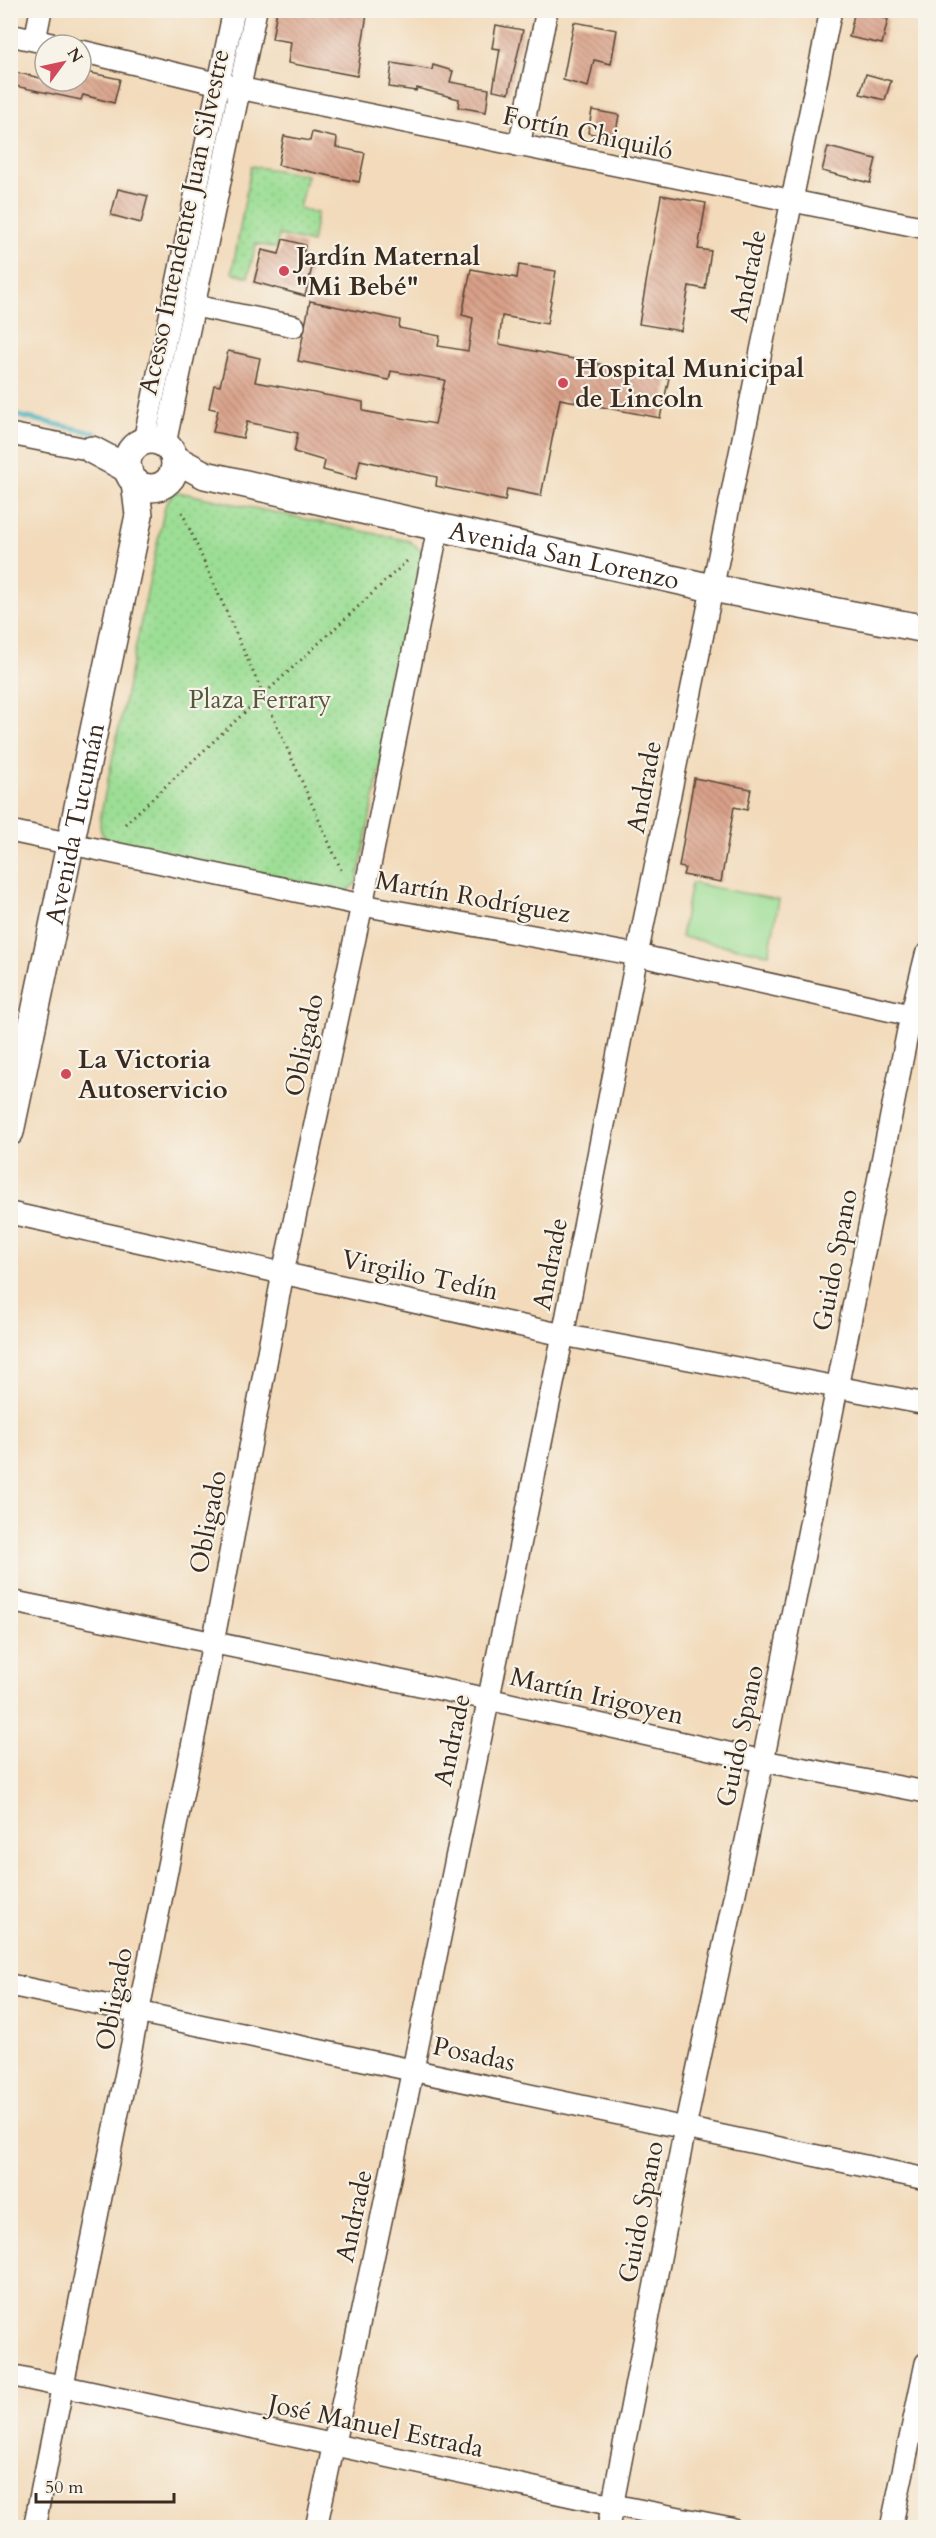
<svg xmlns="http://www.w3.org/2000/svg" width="936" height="2538" font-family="Cardo,serif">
<defs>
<pattern id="grass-dots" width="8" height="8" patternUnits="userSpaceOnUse" patternTransform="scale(1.5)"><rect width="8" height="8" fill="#9cde95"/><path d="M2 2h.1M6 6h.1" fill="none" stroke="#87bf80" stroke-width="1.8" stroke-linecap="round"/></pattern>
<pattern id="building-back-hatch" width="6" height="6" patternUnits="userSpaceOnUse" patternTransform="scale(1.5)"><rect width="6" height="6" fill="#d9a088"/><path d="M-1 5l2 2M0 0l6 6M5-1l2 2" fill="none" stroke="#b1836f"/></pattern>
</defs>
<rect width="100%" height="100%" fill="#f7f3e8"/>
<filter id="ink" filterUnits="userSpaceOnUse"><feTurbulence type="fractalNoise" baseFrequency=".0167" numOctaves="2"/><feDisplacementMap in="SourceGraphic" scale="12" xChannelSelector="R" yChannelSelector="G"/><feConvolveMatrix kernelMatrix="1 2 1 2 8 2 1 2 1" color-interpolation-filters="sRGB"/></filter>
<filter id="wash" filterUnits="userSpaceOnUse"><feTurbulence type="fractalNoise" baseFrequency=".008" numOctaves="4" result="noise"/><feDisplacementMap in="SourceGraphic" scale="24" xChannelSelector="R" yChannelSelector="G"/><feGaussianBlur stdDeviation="1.35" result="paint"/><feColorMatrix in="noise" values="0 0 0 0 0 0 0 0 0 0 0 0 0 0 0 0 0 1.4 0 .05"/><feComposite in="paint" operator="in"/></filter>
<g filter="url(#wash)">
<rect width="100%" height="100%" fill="#f2daba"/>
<g fill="url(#grass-dots)" stroke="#6c845a" stroke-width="1.5">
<path d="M 251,166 L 307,175 L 299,208 L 317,213 L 312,243 L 279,235 L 276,248 L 256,244 L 248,277 L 232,273 Z"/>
<path d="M 178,492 L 409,541 L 421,550 L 423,556 L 357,882 L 346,892 L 109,842 C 99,833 99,826 101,813 L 165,506 L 172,494 Z"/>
</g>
<path fill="#9cde95" stroke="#6c845a" stroke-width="1.5" d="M 691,883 L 779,900 L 769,954 L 681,937 Z"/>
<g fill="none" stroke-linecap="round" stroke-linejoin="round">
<path stroke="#40aebd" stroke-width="5" d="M 10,414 L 95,433"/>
</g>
<g id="blocks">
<g fill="url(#building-back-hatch)">
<path d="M 277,10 L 349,10 L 367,14 L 357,76 L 288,63 L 291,42 L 272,39 Z"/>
<path d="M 855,10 L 885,10 L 883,18 L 888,19 L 882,44 L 849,37 Z"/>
<path d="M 574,22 L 617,30 L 611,64 L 594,60 L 588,87 L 563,80 Z"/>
<path d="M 496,25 L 523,30 L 509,93 L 493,90 L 500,49 L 492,48 Z"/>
<path d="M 392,63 L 432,70 L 433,65 L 453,71 L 450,82 L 489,89 L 486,112 L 458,107 L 459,99 L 417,88 L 416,91 L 389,87 Z"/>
<path d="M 10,71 L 45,79 L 45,81 L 81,81 L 81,71 L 120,79 L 114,103 L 83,95 L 81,100 L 10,85 Z"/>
<path d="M 866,74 L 891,81 L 885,100 L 860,94 Z"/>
<path d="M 592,110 L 619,115 L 615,138 L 588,133 Z"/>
<path d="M 312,132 L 337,138 L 336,147 L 365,153 L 359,182 L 278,165 L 284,136 L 310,141 Z"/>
<path d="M 828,147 L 876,159 L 870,183 L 822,171 Z"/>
<path d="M 118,189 L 148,196 L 141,223 L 111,215 Z"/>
<path d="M 661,195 L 706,203 L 698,249 L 711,251 L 705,289 L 689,286 L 681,331 L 639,324 Z"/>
<path d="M 283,239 L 305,245 L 303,256 L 314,259 L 305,296 L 254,282 L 262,250 L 279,254 Z"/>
<path d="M 519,265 L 556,271 L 547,324 L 502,316 L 499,344 L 669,378 L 660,418 L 560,399 L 541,496 L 507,489 L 505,501 L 436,486 L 437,477 L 360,460 L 356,479 L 323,470 L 325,461 L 294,452 L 298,433 L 247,422 L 243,438 L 213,432 L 218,410 L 209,408 L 214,385 L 220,386 L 228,351 L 260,358 L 255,382 L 363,402 L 363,411 L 435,424 L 445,380 L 391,371 L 389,380 L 298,361 L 310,301 L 400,320 L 399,328 L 440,336 L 438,346 L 468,351 L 473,318 L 462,315 L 471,269 L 517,278 Z"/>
<path d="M 694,778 L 751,789 L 747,810 L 734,807 L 721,882 L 683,875 L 685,868 L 679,867 Z"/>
</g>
</g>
</g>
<g filter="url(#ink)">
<use href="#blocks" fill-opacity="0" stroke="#564435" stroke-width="1.5"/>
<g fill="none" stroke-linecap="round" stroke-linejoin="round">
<defs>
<g id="minor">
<path d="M 10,35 L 56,45"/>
<path d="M 35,40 L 41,10"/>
<path d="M 81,51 L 219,84 L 926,228"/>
<path d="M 519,146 L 547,10"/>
<path d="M 195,306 L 294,326"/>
<path d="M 10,434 L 92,450"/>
<path d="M 144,441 L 234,10"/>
<path d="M 165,444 L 256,10"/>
<path d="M 10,831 L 362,905 L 637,955 L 924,1018"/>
<path d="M 10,1213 L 563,1335 L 926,1404"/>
<path d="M 10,1601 L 488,1699 L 763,1761 L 926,1792"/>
<path d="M 10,1985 L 926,2179"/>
<path d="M 10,2375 L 613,2505 L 731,2528"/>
<path d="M 34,2528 L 213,1643 L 283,1273 L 362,905 L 438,528"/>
<path d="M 316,2528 L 413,2069 L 563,1335 L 637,955 L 831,10"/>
<path d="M 608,2528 L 685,2128 L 763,1761 L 911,1015 L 926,955"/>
<path d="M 891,2528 L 926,2363"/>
</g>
<g id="major">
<circle cx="151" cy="464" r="24"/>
<path d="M 92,450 L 128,469"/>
<path id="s1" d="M 175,459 L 205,475 L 712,588 L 926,629"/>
<path id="s2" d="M 10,1132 L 139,515 L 135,482"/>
</g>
</defs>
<use href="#minor" stroke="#564435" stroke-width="24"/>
<use href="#major" stroke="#564435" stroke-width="30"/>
<g stroke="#564435" stroke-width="3" stroke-dasharray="1.5 4.5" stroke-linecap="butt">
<path d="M 182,512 L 343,874"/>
<path d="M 125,824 L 407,561"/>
</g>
<use href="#minor" stroke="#fff" stroke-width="21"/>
<use href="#major" stroke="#fff" stroke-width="27"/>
</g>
</g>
<g fill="#d1495b" stroke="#f7f3e8" stroke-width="2">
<circle cx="284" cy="271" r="6"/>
<circle cx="563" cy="383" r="6"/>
<circle cx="66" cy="1074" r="6"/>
</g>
<g text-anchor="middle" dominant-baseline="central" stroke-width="4.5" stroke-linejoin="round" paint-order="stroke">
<g font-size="26" fill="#3b2a1e" stroke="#f7f3e8">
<text transform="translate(588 133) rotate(12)">Fortín Chiquiló</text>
<text transform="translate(184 222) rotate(-78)">Acesso Intendente Juan Silvestre</text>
<text transform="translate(748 276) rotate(-78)">Andrade</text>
<text stroke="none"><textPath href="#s1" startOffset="402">Avenida San Lorenzo</textPath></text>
<text transform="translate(644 787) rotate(-79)">Andrade</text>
<text stroke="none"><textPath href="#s2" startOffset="315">Avenida Tucumán</textPath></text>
<text transform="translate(473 897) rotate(10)">Martín Rodríguez</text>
<text transform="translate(304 1045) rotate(-78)">Obligado</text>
<text transform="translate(835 1260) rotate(-79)">Guido Spano</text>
<text transform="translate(550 1264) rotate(-79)">Andrade</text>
<text transform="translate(420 1275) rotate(12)">Virgilio Tedín</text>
<text transform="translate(208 1522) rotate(-79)">Obligado</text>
<text transform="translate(597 1696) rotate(13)">Martín Irigoyen</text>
<text transform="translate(740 1736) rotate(-78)">Guido Spano</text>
<text transform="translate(452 1740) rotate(-78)">Andrade</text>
<text transform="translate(114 1999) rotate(-79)">Obligado</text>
<text transform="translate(474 2054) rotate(12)">Posadas</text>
<text transform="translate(641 2212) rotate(-79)">Guido Spano</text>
<text transform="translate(354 2216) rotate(-78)">Andrade</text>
<text transform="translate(376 2426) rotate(12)">José Manuel Estrada</text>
</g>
<g font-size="26" font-weight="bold" fill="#3b2a1e" stroke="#f7f3e8" text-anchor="start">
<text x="296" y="256">Jardín Maternal<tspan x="296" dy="30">"Mi Bebé"</tspan></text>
<text x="575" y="368">Hospital Municipal<tspan x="575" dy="30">de Lincoln</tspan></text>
<text x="78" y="1059">La Victoria<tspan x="78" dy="30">Autoservicio</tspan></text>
</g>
<g font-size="26" fill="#53573c" stroke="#f7f3e8">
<text x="260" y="699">Plaza Ferrary</text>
</g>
</g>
<rect width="936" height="2538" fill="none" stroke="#f7f3e8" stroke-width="36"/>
<g transform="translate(63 63) rotate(57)"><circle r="28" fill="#f7f3e8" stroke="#aca397" stroke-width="1.5"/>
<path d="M0-4.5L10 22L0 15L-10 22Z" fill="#d1495b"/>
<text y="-9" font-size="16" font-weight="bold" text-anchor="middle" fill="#3b2a1e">N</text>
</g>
<path d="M36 2493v9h138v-9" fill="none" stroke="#3b2a1e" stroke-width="3"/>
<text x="45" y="2493" font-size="18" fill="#3b2a1e" stroke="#f7f3e8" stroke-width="4.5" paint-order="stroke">50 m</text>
</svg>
